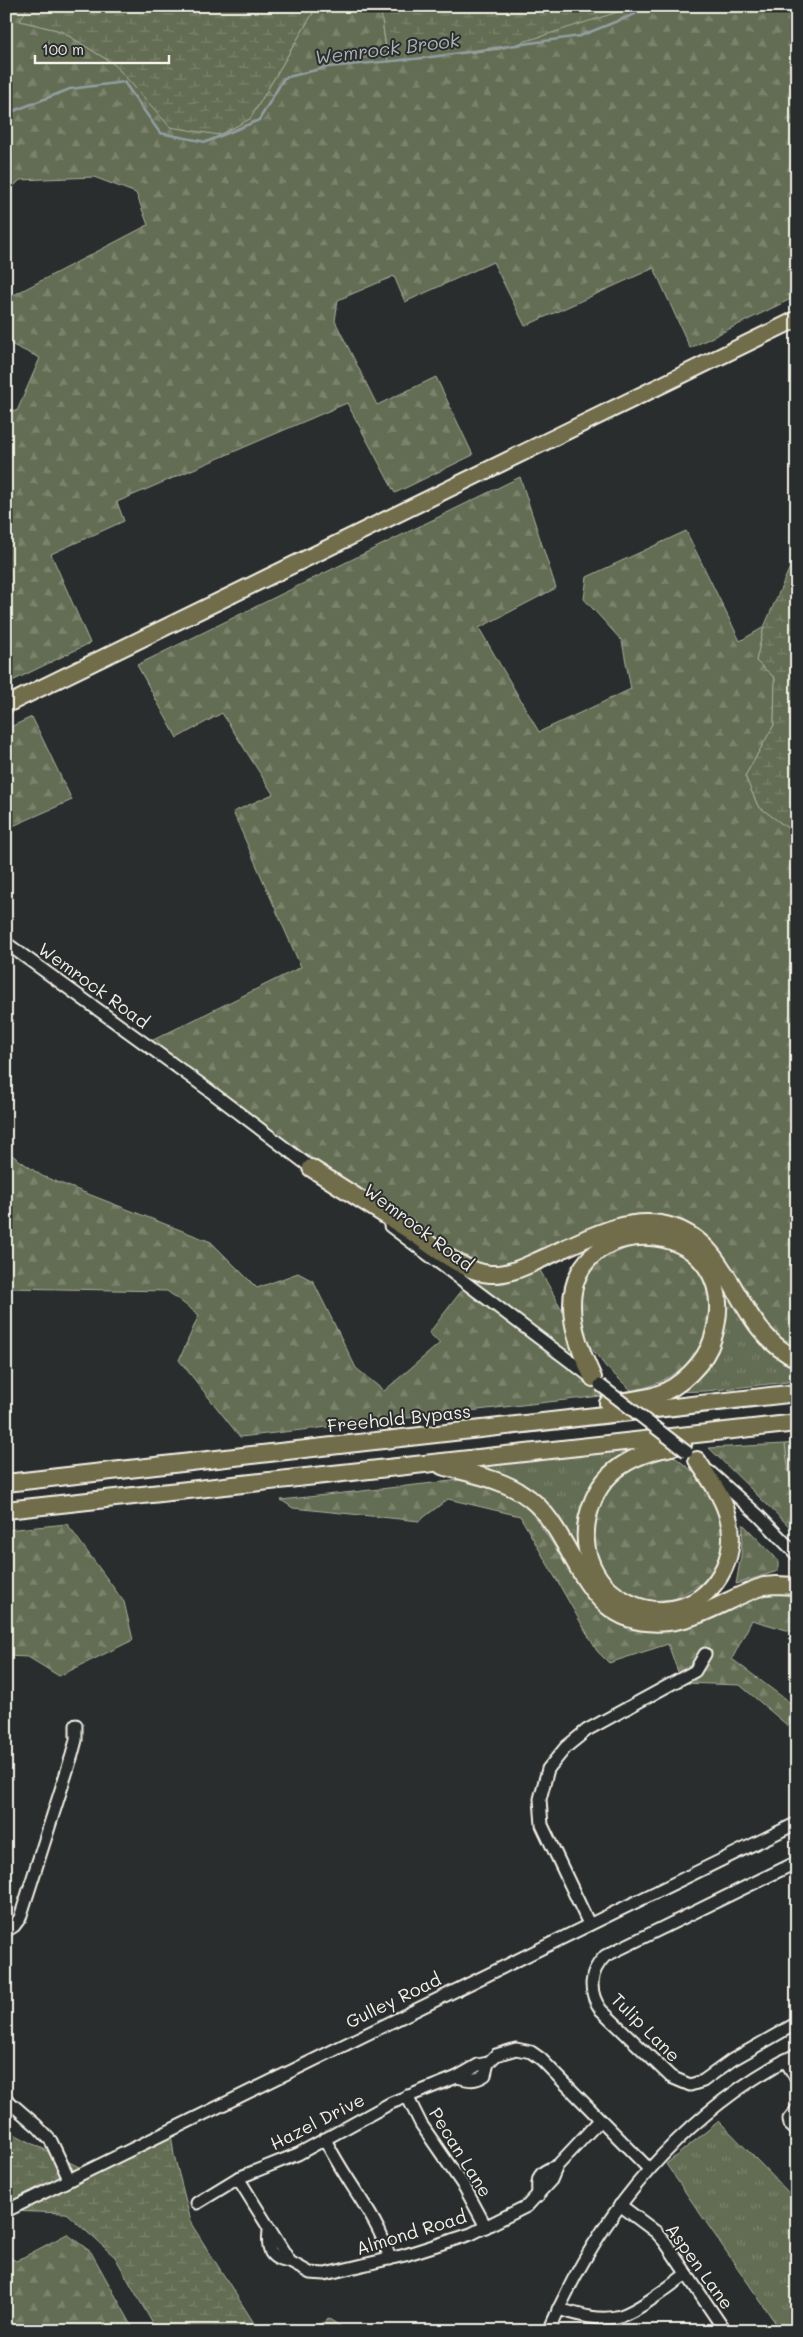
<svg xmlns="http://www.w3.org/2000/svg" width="803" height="2337" font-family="Mali,sans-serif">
<defs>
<pattern id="grass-tufts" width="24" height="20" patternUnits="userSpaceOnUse" patternTransform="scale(1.25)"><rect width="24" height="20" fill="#646d53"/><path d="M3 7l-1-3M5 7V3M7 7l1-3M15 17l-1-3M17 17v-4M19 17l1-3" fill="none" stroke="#7b826c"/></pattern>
<pattern id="forest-firs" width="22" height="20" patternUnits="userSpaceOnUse" patternTransform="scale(1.25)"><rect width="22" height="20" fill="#646d53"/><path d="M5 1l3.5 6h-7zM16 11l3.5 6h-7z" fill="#7b826c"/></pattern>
<pattern id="wetland-marsh" width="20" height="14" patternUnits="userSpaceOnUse" patternTransform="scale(1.25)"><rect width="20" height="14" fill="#646d53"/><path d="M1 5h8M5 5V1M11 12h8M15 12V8" fill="none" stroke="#7b826c"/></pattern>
</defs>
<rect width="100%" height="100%" fill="#2a2d2e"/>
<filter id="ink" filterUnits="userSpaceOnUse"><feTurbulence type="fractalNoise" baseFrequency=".02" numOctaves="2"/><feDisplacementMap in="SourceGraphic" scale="10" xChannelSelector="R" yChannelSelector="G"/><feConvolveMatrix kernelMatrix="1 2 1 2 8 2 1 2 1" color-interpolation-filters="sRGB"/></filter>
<g filter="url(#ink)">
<g fill="url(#grass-tufts)" stroke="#acaf9e">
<path d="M 720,1278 L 797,1365 L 797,1381 L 706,1391 L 671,1392 L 708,1363 L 725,1322 Z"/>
<path d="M 797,1442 L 797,1497 L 789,1481 L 785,1444 Z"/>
<path d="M 637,1446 L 604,1468 L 586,1495 L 578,1516 L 579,1546 L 582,1565 L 548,1509 L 473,1467 Z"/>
<path d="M 719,2121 L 791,2195 L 797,2211 L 797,2331 L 781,2331 L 666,2164 Z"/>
</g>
<g fill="url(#forest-firs)" stroke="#acaf9e">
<path d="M 6,6 L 28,6 L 21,21 L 61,31 L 114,64 L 170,126 L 250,119 L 317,6 L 380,6 L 388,62 L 621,11 L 619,6 L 746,6 L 752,12 L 760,6 L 797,6 L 797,296 L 690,348 L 654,268 L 525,326 L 493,262 L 405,302 L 394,276 L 338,300 L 335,321 L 377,405 L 436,377 L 473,455 L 395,493 L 347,403 L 117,502 L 124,521 L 51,554 L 90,643 L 6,684 L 6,409 L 17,411 L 40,358 L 6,342 L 6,299 L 148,225 L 136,193 L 94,177 L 20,180 L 6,194 Z"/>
<path d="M 520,477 L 556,588 L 479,628 L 539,732 L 631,689 L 622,641 L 584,599 L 587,577 L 686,531 L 740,641 L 764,627 L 756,661 L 775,678 L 774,725 L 745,776 L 758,806 L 797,835 L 797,1345 L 771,1333 L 688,1224 L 629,1215 L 532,1256 L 610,1395 L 240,1437 L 179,1360 L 199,1315 L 167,1291 L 8,1288 L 6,1286 L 6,1151 L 42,1176 L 211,1242 L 257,1288 L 298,1273 L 313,1281 L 356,1368 L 384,1391 L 440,1343 L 429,1333 L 466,1285 L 412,1218 L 396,1230 L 141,1046 L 301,967 L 233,812 L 273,794 L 222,713 L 177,738 L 137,665 Z"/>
<path d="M 32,717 L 72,800 L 6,829 L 6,729 Z"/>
<path d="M 659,1244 C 670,1250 688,1256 696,1265 C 706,1275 709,1292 709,1305 C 710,1355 678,1380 632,1391 L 606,1367 L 589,1345 L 579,1316 L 580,1291 L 597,1261 L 634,1245 Z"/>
<path d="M 785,1444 C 788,1474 797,1504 797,1534 L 709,1448 Z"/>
<path d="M 671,1454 L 703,1480 L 724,1519 L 720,1561 L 702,1583 L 675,1599 L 647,1601 L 621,1588 L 599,1570 L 591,1539 L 596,1507 L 609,1486 L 636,1466 Z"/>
<path d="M 496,1476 L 527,1505 L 593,1605 L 629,1630 L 669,1629 L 797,1579 L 797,1633 L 752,1620 L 732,1659 L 797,1708 L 788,1726 L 740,1685 L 682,1683 L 668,1644 L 609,1663 L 597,1651 L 520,1516 L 448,1499 L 419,1521 L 293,1508 L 281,1500 Z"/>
<path d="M 67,1524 L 124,1602 L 133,1640 L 59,1676 L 28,1657 L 6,1656 L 6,1530 Z"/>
<path d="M 743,1524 L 778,1560 L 778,1571 L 736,1584 L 741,1556 Z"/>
<path d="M 67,2234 L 91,2252 L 135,2331 L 6,2331 L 6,2255 L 16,2261 Z"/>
</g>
<g fill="url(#wetland-marsh)" stroke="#acaf9e">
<path d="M 28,6 L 317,6 L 250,119 L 219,135 L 170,127 L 114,64 L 61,31 L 20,21 Z"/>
<path d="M 380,6 L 619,6 L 621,11 L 501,49 L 388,62 Z"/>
<path d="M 797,551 L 797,835 L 758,806 L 745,776 L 774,725 L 775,678 L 756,661 L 764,627 Z"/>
<path d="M 170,2127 L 174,2155 L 192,2225 L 259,2331 L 157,2331 L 115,2257 L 66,2213 L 6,2211 L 6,2130 L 83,2169 Z"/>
<path d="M 329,2319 L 348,2331 L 307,2331 Z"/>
</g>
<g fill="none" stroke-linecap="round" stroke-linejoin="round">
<g stroke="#929ea3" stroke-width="2.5">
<path d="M 719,6 L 726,12 L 767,8 L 767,6"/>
<path d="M 6,114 L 70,89 L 124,82 L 160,133 L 206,142 L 259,120 L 284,78 L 328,67 L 424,58 L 580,36 L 635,14 L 645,6"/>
</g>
<defs>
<g id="minor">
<path d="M 6,943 L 206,1088 L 317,1172"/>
<path d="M 390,1226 L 591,1377"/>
<path d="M 710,1472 L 759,1516 L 797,1555"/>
<path d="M 797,1862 L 605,1956 C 589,1972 588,1992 601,2010 L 671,2077 L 690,2085 L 703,2081 L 732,2060 L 797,2023"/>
<path d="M 589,1924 L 542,1825 L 540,1799 L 548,1769 L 566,1747 L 587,1730 L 695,1671 L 705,1654"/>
<path d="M 6,1931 L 14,1926 L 20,1918 L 72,1755 L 76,1740 L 76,1725"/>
<path d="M 785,2060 L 797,2080"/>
<path d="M 457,2077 C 469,2080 474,2082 485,2075 L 488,2063"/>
<path d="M 407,2096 L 421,2124 L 465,2188 L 486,2227"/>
<path d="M 6,2099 L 37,2126 L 51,2141 L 69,2179"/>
<path d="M 797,2109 L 789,2119 L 790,2125 L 797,2131"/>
<path d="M 325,2139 C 345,2181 377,2214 390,2259"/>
<path d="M 238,2178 L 290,2262 L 310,2273 L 325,2274 L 405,2255 L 471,2234 L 527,2206 L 551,2180 L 557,2166 L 600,2120"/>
<path d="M 538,2196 C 537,2176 538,2172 557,2166"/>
<path d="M 197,2203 L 238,2178 L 298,2154 L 391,2103 L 457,2077 L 478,2065 L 488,2063 L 496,2055 L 516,2049 L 531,2052 L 541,2059 L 649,2169"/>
<path d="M 620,2205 L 656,2232 L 665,2242 L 725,2331"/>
<path d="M 6,2211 L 797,1823"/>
<path d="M 269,2230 C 267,2249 268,2259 290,2262"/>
<path d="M 558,2309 C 577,2314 597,2321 616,2317 C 635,2314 670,2286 686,2274"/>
<path d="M 549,2331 C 598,2214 683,2112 797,2054"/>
</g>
<path id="major" d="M 6,705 L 797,319"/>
<g id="highway">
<path d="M 311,1168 C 342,1188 373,1207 404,1227 C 428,1242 462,1272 490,1274 C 507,1275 522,1268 537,1261 C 579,1243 626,1212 673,1227 C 735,1247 734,1329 797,1359"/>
<path d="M 593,1378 C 583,1356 572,1331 572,1306 C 571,1203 750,1216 713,1338 C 706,1362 680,1388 656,1395 C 641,1400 623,1401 608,1403"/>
<path d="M 683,1445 C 643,1451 605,1464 591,1506 C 559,1599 683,1652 724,1568 C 732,1551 733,1531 727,1513 C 721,1494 708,1477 697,1460"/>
<path d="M 442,1466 C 475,1475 511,1480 536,1504 C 581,1548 584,1631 668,1622 C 702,1619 732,1596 764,1586 L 776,1585 L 797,1586"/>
<path d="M 6,1483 L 797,1393"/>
<path d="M 6,1510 L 797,1423"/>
</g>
</defs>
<use href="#minor" stroke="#f4f1e8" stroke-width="15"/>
<use href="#major" stroke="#f4f1e8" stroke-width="19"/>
<use href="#highway" stroke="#f4f1e8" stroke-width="20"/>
<use href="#minor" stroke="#2a2d2e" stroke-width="11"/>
<use href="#major" stroke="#716d4b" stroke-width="15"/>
<use href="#highway" stroke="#716d4b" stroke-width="16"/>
<defs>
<path id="minor-bridge" d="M 600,1385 L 687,1452"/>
</defs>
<use href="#minor-bridge" stroke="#f4f1e8" stroke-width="15" stroke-linecap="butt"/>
<use href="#minor-bridge" stroke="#2a2d2e" stroke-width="11"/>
</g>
</g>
<g text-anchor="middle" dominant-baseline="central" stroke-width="4" stroke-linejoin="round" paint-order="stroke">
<g font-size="18" fill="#f4f1e8" stroke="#2a2d2e">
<text transform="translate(94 985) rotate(36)">Wemrock Road</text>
<text transform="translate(419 1227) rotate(37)">Wemrock Road</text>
<text transform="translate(399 1418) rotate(-6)">Freehold Bypass</text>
<text transform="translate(393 2000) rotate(-26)">Gulley Road</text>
<text transform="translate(646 2027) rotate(45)">Tulip Lane</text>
<text transform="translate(317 2121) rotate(-27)">Hazel Drive</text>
<text transform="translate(461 2152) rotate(58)">Pecan Lane</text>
<text transform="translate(411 2232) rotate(-17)">Almond Road</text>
<text transform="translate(700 2266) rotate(54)">Aspen Lane</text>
</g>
<g font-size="19" font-style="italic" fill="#abb3b4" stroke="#2a2d2e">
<text transform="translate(387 48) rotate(-7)">Wemrock Brook</text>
</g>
</g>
<rect width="803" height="2337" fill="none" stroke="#2a2d2e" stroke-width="25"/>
<rect x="12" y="12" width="778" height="2312" fill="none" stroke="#f4f1e8" stroke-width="2" filter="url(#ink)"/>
<path d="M35 55v8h134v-8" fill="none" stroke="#f4f1e8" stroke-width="2.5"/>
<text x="42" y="55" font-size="15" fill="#f4f1e8" stroke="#2a2d2e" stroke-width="4" paint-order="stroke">100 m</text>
</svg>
